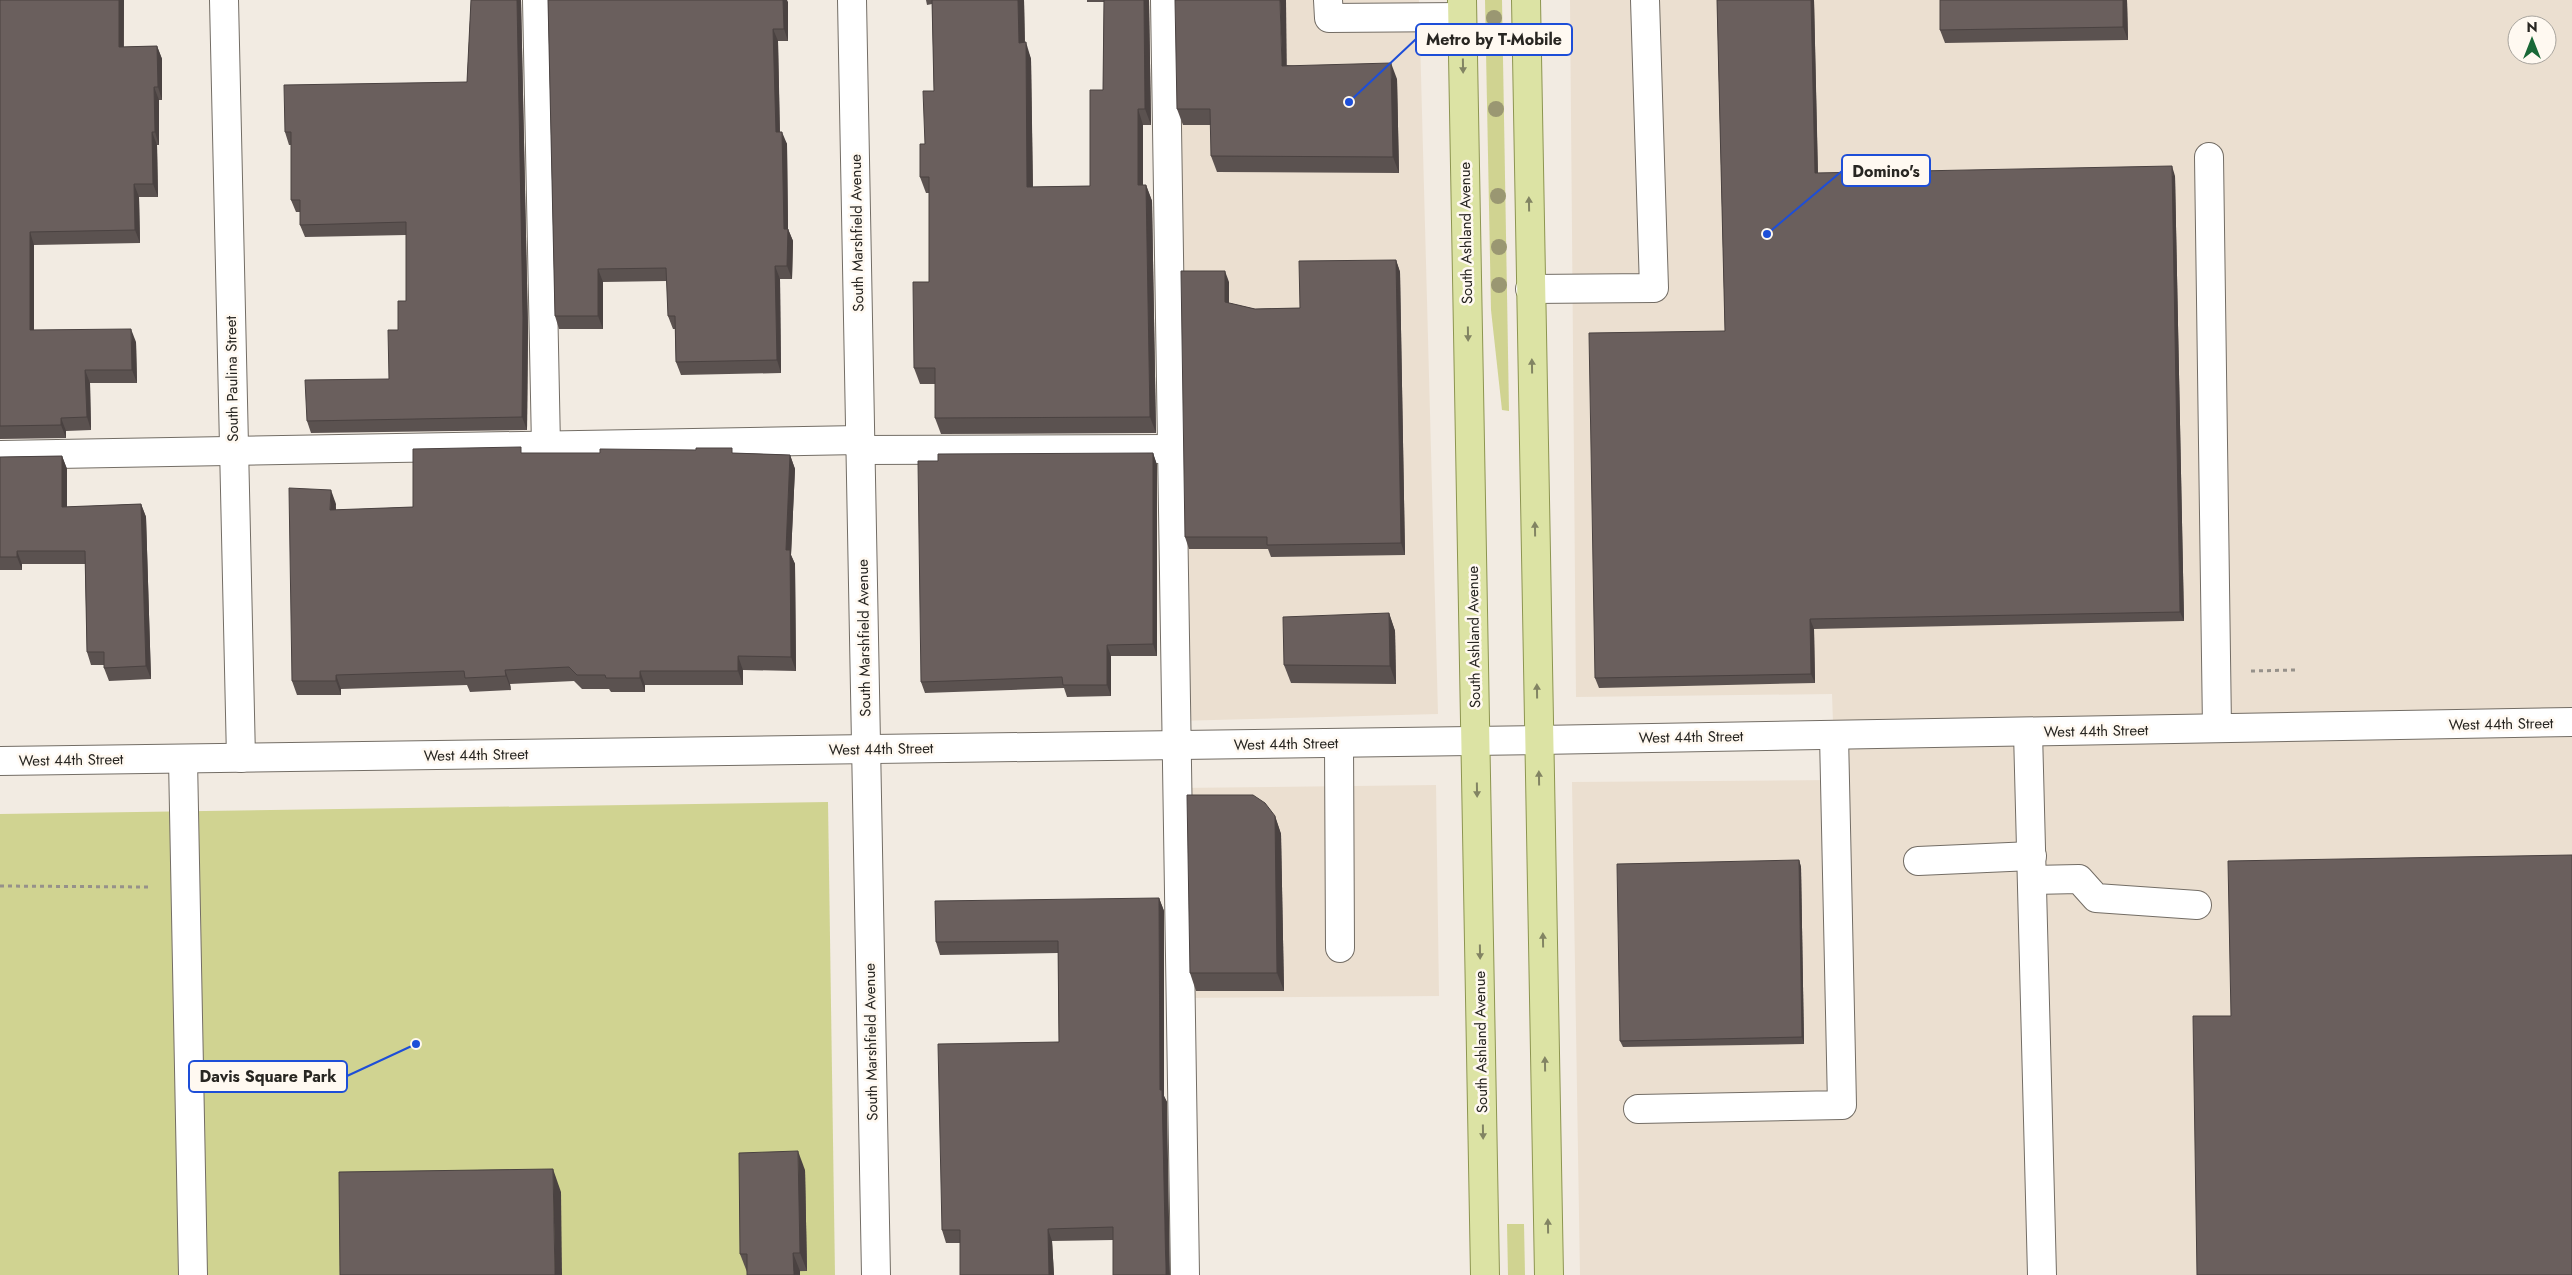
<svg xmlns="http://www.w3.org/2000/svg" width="2572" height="1275" font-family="Jost,sans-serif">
<rect width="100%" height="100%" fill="#f2ebe2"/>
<g fill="#ebdfd0" fill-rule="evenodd">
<path d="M 1165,0 L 1419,0 L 1438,714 L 1175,721 Z"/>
<path d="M 1570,0 L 2572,0 L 2572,1275 L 1580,1275 L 1572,782 L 1835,780 L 1832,694 L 1576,697 ZM 2517,25 L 2547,25 L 2547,55 L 2517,55 Z"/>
<path d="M 1436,785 L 1439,996 L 1180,998 L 1177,788 Z"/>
</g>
<g fill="#d0d391">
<path d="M 1485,0 L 1502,0 L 1509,411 L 1502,410 L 1491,310 Z"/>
<path d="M 828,802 L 835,1275 L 0,1275 L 0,814 Z"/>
<path d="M 1507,1224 L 1524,1224 L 1525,1275 L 1508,1275 Z"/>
</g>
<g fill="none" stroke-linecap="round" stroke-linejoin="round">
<defs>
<g id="minor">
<path d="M 224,0 L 241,758"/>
<path d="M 537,0 L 546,446"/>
<path d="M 852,0 L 876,1275"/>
<path d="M 1165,0 L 1185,1275"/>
<path d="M 1328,0 L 1329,18 L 1462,17"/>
<path d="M 2209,157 L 2217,728"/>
<path d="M 1530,289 L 1654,288 L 1645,0"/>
<path d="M 860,450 L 1171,449"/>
<path d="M 0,455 L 860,440"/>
<path d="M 2028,732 L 2042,1275"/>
<path d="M 1339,743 L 1340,948"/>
<path d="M 183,759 L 193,1275"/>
<path d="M 0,761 L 1538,740 L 2572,722"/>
<path d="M 1918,861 L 2032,856"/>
<path d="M 2032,880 L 2079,879 L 2096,898 L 2197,905"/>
<path d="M 1638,1109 L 1842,1105 L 1834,735"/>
</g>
<g id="major">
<path d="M 1462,0 L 1485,1275"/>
<path d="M 1526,0 L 1549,1275"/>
</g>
</defs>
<use href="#minor" stroke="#736d65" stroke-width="30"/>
<use href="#major" stroke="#8d9550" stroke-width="30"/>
<g stroke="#96918a" stroke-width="3" stroke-dasharray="4 4" stroke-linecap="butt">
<path d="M 2251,671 L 2295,670"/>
<path d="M 0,886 L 149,887"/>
</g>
<use href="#minor" stroke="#fff" stroke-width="28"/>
<use href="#major" stroke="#dce3a4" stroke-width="28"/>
</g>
<g fill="#9a9772">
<circle cx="1494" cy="18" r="8"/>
<circle cx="1496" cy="109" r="8"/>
<circle cx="1498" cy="196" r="8"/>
<circle cx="1499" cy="247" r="8"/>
<circle cx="1499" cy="285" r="8"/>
</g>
<g fill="#5b5250">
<path d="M 0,0 L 124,0 L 124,47 L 157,46 L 162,59 L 162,100 L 159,100 L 159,145 L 157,145 L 158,197 L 139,197 L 140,243 L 34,245 L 34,330 L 136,342 L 137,383 L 90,383 L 91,430 L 66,431 L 66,438 L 0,439 Z"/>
<path d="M 304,0 L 521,0 L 528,330 L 527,430 L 311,433 L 307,421 L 389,379 L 398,330 L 406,301 L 406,235 L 305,237 L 300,225 L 300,212 L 296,212 L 291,200 L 291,145 L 289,145 L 285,132 L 467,82 L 471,0 Z"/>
<path d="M 548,0 L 787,0 L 788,41 L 778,41 L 780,132 L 787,144 L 788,229 L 793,241 L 792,279 L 780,279 L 781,373 L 681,375 L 676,362 L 675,329 L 673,329 L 668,316 L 667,281 L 603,282 L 603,329 L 559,329 L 555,316 Z"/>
<path d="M 926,0 L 1024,0 L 1025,43 L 1031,59 L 1033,187 L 1090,186 L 1103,90 L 1104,2 L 1087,2 L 1087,0 L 1149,0 L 1151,125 L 1143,125 L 1143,185 L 1146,185 L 1152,201 L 1156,433 L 941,434 L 935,418 L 935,384 L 920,384 L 914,368 L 929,282 L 929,193 L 926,193 L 920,177 L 925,144 L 934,91 L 932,4 L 927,5 Z"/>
<path d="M 1717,0 L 1814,0 L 1818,173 L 2175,176 L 2184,621 L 1814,629 L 1815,683 L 1599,688 L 1595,678 L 1725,331 Z"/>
<path d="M 1940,0 L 2127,0 L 2128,40 L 1945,43 L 1940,30 Z"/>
<path d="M 1287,65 L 1397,79 L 1399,173 L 1217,172 L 1211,156 L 1211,125 L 1183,125 L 1177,109 Z"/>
<path d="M 1396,260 L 1400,272 L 1405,555 L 1271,557 L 1268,549 L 1189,549 L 1185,537 L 1229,282 L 1229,303 L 1255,309 L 1300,308 Z"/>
<path d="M 523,453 L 734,453 L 790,455 L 795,469 L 791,555 L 795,564 L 796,671 L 743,670 L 743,685 L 645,685 L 645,692 L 611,692 L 609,689 L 582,689 L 574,681 L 510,684 L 511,690 L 470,692 L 467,685 L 341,689 L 341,695 L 297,695 L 292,681 L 336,504 L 336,510 L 413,507 Z"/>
<path d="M 1153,453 L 1157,465 L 1157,656 L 1111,656 L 1111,696 L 1067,697 L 1064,688 L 925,693 L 921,682 Z"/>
<path d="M 62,456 L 67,469 L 67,507 L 141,504 L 146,517 L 151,679 L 109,681 L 104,668 L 104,665 L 91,665 L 87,652 L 85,564 L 22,564 L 22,570 L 0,570 L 0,457 Z"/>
<path d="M 1389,613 L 1395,631 L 1396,684 L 1291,683 L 1284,665 Z"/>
<path d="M 1275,816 L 1281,834 L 1284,991 L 1196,991 L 1190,973 Z"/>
<path d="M 1799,860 L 1801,867 L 1804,1044 L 1623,1047 L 1620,1041 Z"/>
<path d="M 1159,898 L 1164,911 L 1164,1096 L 1167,1102 L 1113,1240 L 1052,1241 L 1054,1275 L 960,1275 L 960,1243 L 946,1243 L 942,1230 L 1059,1042 L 1058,953 L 940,955 L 936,942 Z"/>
<path d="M 805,1170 L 807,1271 L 747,1272 L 740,1254 Z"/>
</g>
<g fill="#4a4241">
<path d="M 119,0 L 124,0 L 123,60 L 119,47 Z"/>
<path d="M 517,0 L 521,0 L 528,330 L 527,430 L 522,417 Z"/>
<path d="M 783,0 L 787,0 L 788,2 L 788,41 L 784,29 Z"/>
<path d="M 1018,0 L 1024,0 L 1025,59 L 1019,43 Z"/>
<path d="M 1144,0 L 1149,0 L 1151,125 L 1145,109 Z"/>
<path d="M 1280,0 L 1286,0 L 1287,82 L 1282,66 Z"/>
<path d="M 1811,0 L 1814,0 L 1818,182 L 1815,173 Z"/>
<path d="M 2123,0 L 2127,0 L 2128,40 L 2123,27 Z"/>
<path d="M 773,29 L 778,41 L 780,145 L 776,132 Z"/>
<path d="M 1026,42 L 1031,59 L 1033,203 L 1027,187 Z"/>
<path d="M 157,46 L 162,59 L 162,100 L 158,87 Z"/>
<path d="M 1391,63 L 1397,79 L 1399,173 L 1393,157 Z"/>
<path d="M 154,87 L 159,100 L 159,145 L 155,132 Z"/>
<path d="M 1138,109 L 1143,125 L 1143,201 L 1138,185 Z"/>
<path d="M 152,132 L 157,145 L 158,197 L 153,184 Z"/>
<path d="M 782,132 L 787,144 L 788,229 L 793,241 L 792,279 L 787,266 L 784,229 Z"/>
<path d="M 2172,166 L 2175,176 L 2184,621 L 2180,612 Z"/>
<path d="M 134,184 L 139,197 L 140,243 L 135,230 Z"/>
<path d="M 1146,185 L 1152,201 L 1156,433 L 1150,417 Z"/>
<path d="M 30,232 L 34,245 L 34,343 L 30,330 Z"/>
<path d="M 1396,260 L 1400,272 L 1405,555 L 1401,543 Z"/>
<path d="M 775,266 L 780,279 L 781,373 L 777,360 Z"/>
<path d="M 598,269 L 603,282 L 603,329 L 598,316 Z"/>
<path d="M 1225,271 L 1229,282 L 1229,314 L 1225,302 Z"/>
<path d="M 131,329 L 136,342 L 137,383 L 132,370 Z"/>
<path d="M 85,370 L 90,383 L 91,430 L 87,417 Z"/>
<path d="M 61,418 L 66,431 L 66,438 L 61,425 Z"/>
<path d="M 1153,453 L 1157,465 L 1157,656 L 1153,644 Z"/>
<path d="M 790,455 L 795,469 L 791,555 L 795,564 L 796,671 L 791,657 L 786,550 Z"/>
<path d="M 62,456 L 67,469 L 67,520 L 62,507 Z"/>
<path d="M 331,490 L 336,504 L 335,524 L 330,510 Z"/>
<path d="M 141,504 L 146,517 L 151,679 L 146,666 Z"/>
<path d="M 17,551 L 22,564 L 22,570 L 17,557 Z"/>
<path d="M 1389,613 L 1395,631 L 1396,684 L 1390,666 Z"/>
<path d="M 1810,619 L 1814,629 L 1815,683 L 1811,674 Z"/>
<path d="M 1107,645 L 1111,656 L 1111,696 L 1107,685 Z"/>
<path d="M 738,656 L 743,670 L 743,685 L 738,671 Z"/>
<path d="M 505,670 L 510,684 L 511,690 L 506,676 Z"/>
<path d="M 640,671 L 645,685 L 645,692 L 640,678 Z"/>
<path d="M 336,675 L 341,689 L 341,695 L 336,681 Z"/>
<path d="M 1275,816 L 1281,834 L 1284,991 L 1277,973 Z"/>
<path d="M 1799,860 L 1801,867 L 1804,1044 L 1802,1037 Z"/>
<path d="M 1159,898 L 1164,911 L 1164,1096 L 1167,1102 L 1170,1275 L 1166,1275 L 1160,1090 Z"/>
<path d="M 798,1151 L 805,1170 L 807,1271 L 800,1253 Z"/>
<path d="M 553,1169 L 561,1192 L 562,1275 L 555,1275 Z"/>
<path d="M 1048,1229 L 1052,1241 L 1054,1275 L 1049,1275 Z"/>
<path d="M 793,1253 L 800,1271 L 800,1275 L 794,1275 Z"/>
</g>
<g fill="#6a5f5d" stroke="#4a4241">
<path d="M 0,0 L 119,0 L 119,47 L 157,46 L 158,87 L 154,87 L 155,132 L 152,132 L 153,184 L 134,184 L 135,230 L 30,232 L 30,330 L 131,329 L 132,370 L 85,370 L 87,417 L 61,418 L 61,425 L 0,426 Z"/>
<path d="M 471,0 L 517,0 L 523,317 L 522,417 L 307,421 L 305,380 L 389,379 L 388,330 L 398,330 L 398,301 L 406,301 L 406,222 L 300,225 L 300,200 L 291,200 L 291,132 L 285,132 L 284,85 L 467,82 Z"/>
<path d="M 548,0 L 783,0 L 784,29 L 773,29 L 776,132 L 782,132 L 784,229 L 788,229 L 787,266 L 775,266 L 777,360 L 676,362 L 675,316 L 668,316 L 666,268 L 598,269 L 598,316 L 555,316 Z"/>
<path d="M 932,0 L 1018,0 L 1019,43 L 1026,42 L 1027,187 L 1090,186 L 1090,90 L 1103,90 L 1104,0 L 1144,0 L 1145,109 L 1138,109 L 1138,185 L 1146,185 L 1150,417 L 935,418 L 935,368 L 914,368 L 913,282 L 929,282 L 929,177 L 920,177 L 920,144 L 925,144 L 923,91 L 934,91 Z"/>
<path d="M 1175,0 L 1280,0 L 1282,66 L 1391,63 L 1393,157 L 1211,156 L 1210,109 L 1177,109 Z"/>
<path d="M 1717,0 L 1811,0 L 1815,173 L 2172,166 L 2180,612 L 1810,619 L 1811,674 L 1595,678 L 1589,333 L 1725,331 Z"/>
<path d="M 1940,0 L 2123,0 L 2123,27 L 1940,30 Z"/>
<path d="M 1396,260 L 1401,543 L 1267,545 L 1267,537 L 1185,537 L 1181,271 L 1225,271 L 1225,302 L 1255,309 L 1300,308 L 1299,261 Z"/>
<path d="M 521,447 L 521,453 L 600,453 L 600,449 L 696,450 L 696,448 L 732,448 L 732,453 L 790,455 L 786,550 L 790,550 L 791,657 L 738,656 L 738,671 L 640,671 L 640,678 L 606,678 L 605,675 L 577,675 L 569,667 L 505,670 L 506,676 L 465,678 L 464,671 L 336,675 L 336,681 L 292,681 L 289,488 L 331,490 L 330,510 L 413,507 L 413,449 Z"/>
<path d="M 1153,453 L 1153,644 L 1107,645 L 1107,685 L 1063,685 L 1062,677 L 921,682 L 918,461 L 938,461 L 938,454 Z"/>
<path d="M 62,456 L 62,507 L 141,504 L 146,666 L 104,668 L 104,652 L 87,652 L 85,551 L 17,551 L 17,557 L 0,557 L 0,457 Z"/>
<path d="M 1389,613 L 1390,666 L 1284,665 L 1283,617 Z"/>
<path d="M 1187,795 L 1253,795 L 1265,803 L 1275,816 L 1277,973 L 1190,973 Z"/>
<path d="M 2572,855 L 2572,1275 L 2197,1275 L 2193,1016 L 2231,1016 L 2228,861 Z"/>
<path d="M 1799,860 L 1802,1037 L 1620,1041 L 1617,864 Z"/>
<path d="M 1159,898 L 1160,1090 L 1162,1090 L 1166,1275 L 1113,1275 L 1113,1227 L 1048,1229 L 1049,1275 L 960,1275 L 960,1230 L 942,1230 L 938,1044 L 1059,1042 L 1058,941 L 936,942 L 935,901 Z"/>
<path d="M 798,1151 L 800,1253 L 793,1253 L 794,1275 L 747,1275 L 747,1254 L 740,1254 L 739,1153 Z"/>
<path d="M 553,1169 L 555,1275 L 340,1275 L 339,1172 Z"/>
</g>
<defs><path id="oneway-solid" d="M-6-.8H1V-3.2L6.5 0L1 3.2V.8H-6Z" transform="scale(1.25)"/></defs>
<g fill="#828463">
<use href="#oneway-solid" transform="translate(1463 66) rotate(89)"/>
<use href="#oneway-solid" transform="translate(1529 204) rotate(-91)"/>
<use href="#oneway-solid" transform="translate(1468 334) rotate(89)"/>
<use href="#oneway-solid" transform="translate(1532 366) rotate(-91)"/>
<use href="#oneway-solid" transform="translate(1535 529) rotate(-91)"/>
<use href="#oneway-solid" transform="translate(1537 691) rotate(-91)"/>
<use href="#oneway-solid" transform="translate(1539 778) rotate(-91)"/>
<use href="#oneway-solid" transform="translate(1477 790) rotate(89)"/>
<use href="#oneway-solid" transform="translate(1543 940) rotate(-91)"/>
<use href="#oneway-solid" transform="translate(1480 952) rotate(89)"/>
<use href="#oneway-solid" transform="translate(1545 1064) rotate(-91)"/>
<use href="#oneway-solid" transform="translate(1483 1132) rotate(89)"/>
<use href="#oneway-solid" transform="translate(1548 1226) rotate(-91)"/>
</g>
<g text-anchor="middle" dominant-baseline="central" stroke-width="5" stroke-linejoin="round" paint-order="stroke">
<g font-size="15" fill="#282622" stroke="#fff9f1">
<text transform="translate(857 233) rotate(-91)">South Marshfield Avenue</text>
<text transform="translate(1466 233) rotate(-91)">South Ashland Avenue</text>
<text transform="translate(232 379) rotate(-91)">South Paulina Street</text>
<text transform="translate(1474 637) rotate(-91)">South Ashland Avenue</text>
<text transform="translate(864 638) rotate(-91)">South Marshfield Avenue</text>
<text transform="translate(2501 724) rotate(-1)">West 44th Street</text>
<text transform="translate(2096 731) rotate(-1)">West 44th Street</text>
<text transform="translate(1691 737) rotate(-1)">West 44th Street</text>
<text transform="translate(1286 744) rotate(-1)">West 44th Street</text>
<text transform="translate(881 749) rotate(-1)">West 44th Street</text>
<text transform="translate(476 755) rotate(-1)">West 44th Street</text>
<text transform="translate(71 760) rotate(-1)">West 44th Street</text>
<text transform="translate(871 1042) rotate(-91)">South Marshfield Avenue</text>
<text transform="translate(1481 1042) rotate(-91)">South Ashland Avenue</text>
</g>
</g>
<path fill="none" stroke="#1d4ed8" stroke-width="2" d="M1349 102L1416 39M1767 234L1842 171M416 1044L347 1076"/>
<g fill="#1d4ed8" stroke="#fff9f1" stroke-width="2">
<circle cx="1349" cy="102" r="5"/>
<circle cx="1767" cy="234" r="5"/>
<circle cx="416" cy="1044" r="5"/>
</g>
<g fill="#fff9f1" stroke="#1d4ed8" stroke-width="2">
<rect x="1416" y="24" width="156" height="31" rx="5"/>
<rect x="1842" y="155" width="88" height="31" rx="5"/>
<rect x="189" y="1061" width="158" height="31" rx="5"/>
</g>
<g font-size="16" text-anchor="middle" font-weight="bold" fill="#282622">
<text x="1494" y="45">Metro by T-Mobile</text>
<text x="1886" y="177">Domino's</text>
<text x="268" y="1082">Davis Square Park</text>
</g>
<g transform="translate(2532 40)"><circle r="24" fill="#fff9f1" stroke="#a9a59e"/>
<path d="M0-4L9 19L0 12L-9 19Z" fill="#196837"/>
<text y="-8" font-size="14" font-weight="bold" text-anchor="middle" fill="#282622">N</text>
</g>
</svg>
